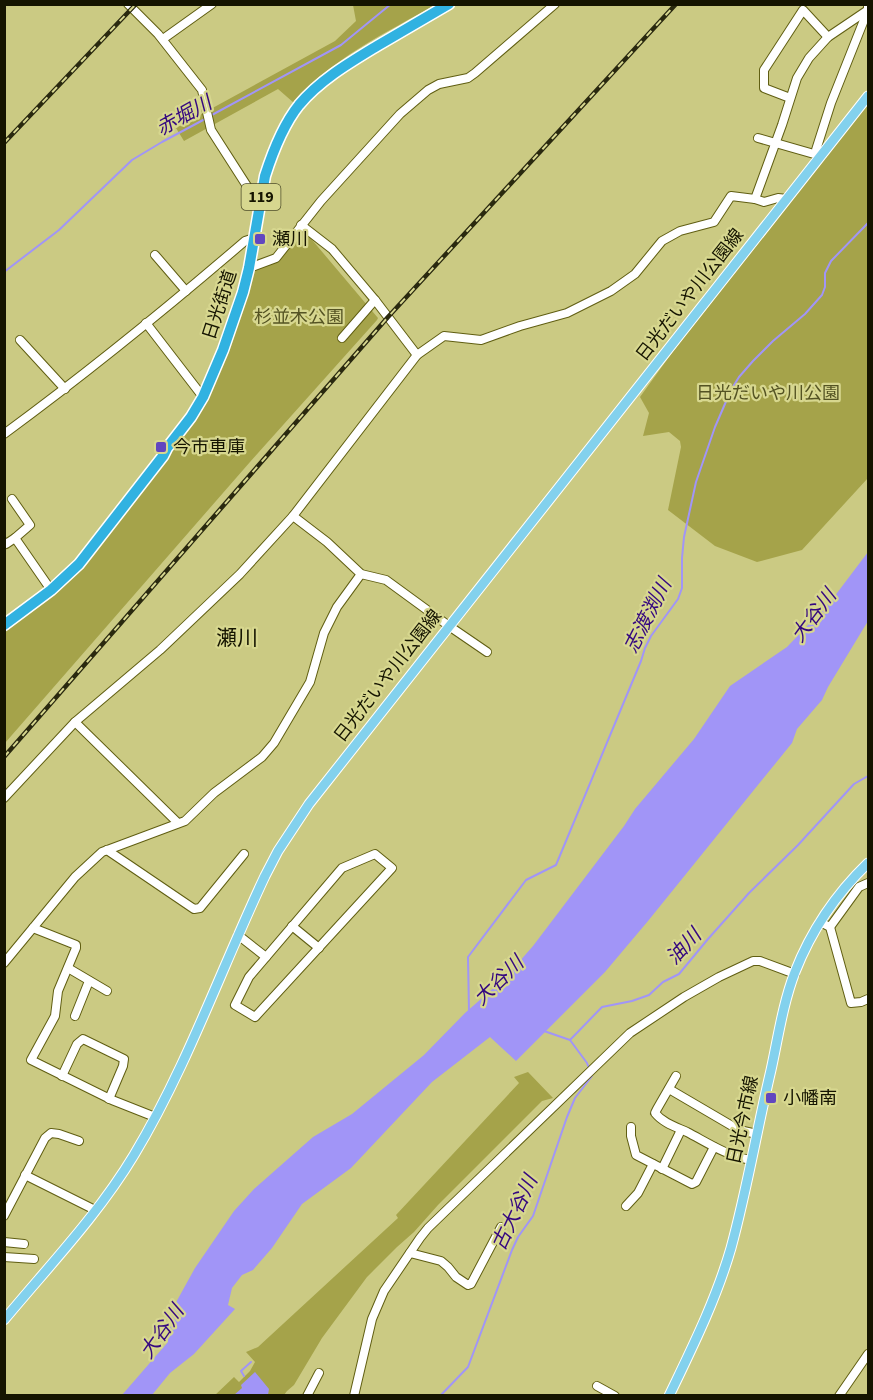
<svg xmlns="http://www.w3.org/2000/svg" width="873" height="1400" font-family="'Source Sans 3','Noto Sans JP',sans-serif">
<rect width="100%" height="100%" fill="#cbca83"/>
<g fill="#a5a34a">
<path d="M 353,5 L 435,5 C 389,31 327,61 294,103 L 278,89 L 184,141 L 176,128 L 335,41 L 356,21 Z"/>
<path d="M 868,104 L 868,478 L 802,550 L 757,562 L 715,546 L 668,510 L 681,447 L 680,441 L 669,432 L 643,436 L 649,413 L 640,397 L 674,350 Z"/>
<path d="M 302,228 L 378,318 L 377,320 L 250,462 L 5,743 L 5,631 L 47,599 L 162,465 L 184,435 L 206,402 L 250,269 L 277,260 Z"/>
<path d="M 528,1072 L 553,1098 L 542,1101 L 438,1205 L 414,1232 L 397,1247 L 367,1277 L 322,1338 L 294,1385 L 287,1391 L 284,1395 L 214,1396 L 234,1377 L 239,1382 L 250,1371 L 255,1362 L 246,1352 L 258,1347 L 398,1218 L 396,1215 L 519,1083 L 514,1077 Z"/>
</g>
<g fill="#a195f7">
<path d="M 868,552 L 868,621 L 828,687 L 822,700 L 797,729 L 792,743 L 648,921 L 605,972 L 516,1061 L 490,1037 L 432,1082 L 351,1168 L 302,1204 L 272,1248 L 253,1270 L 242,1275 L 232,1288 L 228,1305 L 235,1309 L 194,1354 L 170,1373 L 152,1395 L 122,1395 L 168,1342 L 168,1325 L 174,1306 L 195,1268 L 234,1211 L 254,1189 L 313,1137 L 352,1114 L 424,1055 L 465,1013 L 505,978 L 533,946 L 624,826 L 635,809 L 694,739 L 730,686 L 787,647 L 831,601 Z"/>
<path d="M 255,1372 L 269,1389 L 268,1395 L 234,1395 L 242,1388 L 241,1385 Z"/>
</g>
<g fill="none" stroke-linecap="round" stroke-linejoin="round">
<g stroke="#a195f7" stroke-width="2">
<path d="M 210,116 L 341,45 L 391,4"/>
<path d="M 4,272 L 59,230 L 132,160 L 162,142 L 205,119"/>
<path d="M 469,1011 L 468,957 L 526,880 L 556,865 L 641,661 L 645,648 L 651,636 L 678,599 L 682,588 L 682,558 L 684,537 L 696,482 L 715,427 L 731,390 L 739,377 L 753,361 L 773,341 L 805,314 L 822,295 L 825,287 L 825,273 L 831,261 L 868,223"/>
<path d="M 544,1031 L 570,1040"/>
<path d="M 570,1040 L 602,1007 L 632,1001 L 649,995 L 663,982 L 679,974 L 708,939 L 749,893 L 798,845 L 854,784 L 868,776"/>
<path d="M 244,1376 L 241,1371 L 251,1362"/>
<path d="M 440,1396 L 468,1367 L 512,1250 L 518,1237 L 533,1216 L 567,1117 L 575,1098 L 592,1076 L 587,1063 L 570,1040"/>
</g>
<defs>
<g id="minor">
<path d="M 128,4 L 158,34 L 202,90 L 211,130 L 254,197 L 260,204"/>
<path d="M 163,39 L 212,4"/>
<path d="M 790,98 L 764,88 L 764,70 L 803,10 L 828,37"/>
<path d="M 758,138 L 821,156"/>
<path d="M 821,156 L 816,150 L 831,103 L 868,10 L 868,4"/>
<path d="M 755,199 L 782,125 L 797,78 L 809,58 L 828,37 L 868,10"/>
<path d="M 301,225 L 332,249 L 375,300 L 417,355 L 444,336 L 481,340 L 520,326 L 567,313 L 611,291 L 635,274 L 662,241 L 680,231 L 714,222 L 731,196 L 755,199 L 764,202 L 778,198 L 787,199"/>
<path d="M 155,255 L 186,291"/>
<path d="M 249,268 L 276,258 L 321,201 L 400,114 L 428,90 L 439,84 L 468,78 L 475,73 L 555,4"/>
<path d="M 146,323 L 203,397"/>
<path d="M 342,338 L 375,300"/>
<path d="M 20,340 L 65,389"/>
<path d="M 4,434 C 87,373 167,308 245,241 L 254,238"/>
<path d="M 12,499 L 30,525 L 15,538 L 51,590"/>
<path d="M 293,516 L 327,542 L 361,574 L 386,580 L 449,626 L 487,652"/>
<path d="M 4,542 L 6,544 L 15,538"/>
<path d="M 75,722 L 178,823"/>
<path d="M 4,798 L 75,722 L 160,650 L 240,574 L 293,516 L 417,355"/>
<path d="M 107,850 L 194,909 L 200,908 L 244,854"/>
<path d="M 375,854 L 392,868 L 255,1017 L 235,1005 L 249,977 L 342,868 Z"/>
<path d="M 820,922 L 830,927 L 851,1003 L 861,1002 L 868,999"/>
<path d="M 292,926 L 319,948"/>
<path d="M 830,927 L 859,887 L 868,883"/>
<path d="M 33,928 L 76,945 L 76,948 L 58,991 L 55,1016 L 31,1060 L 112,1100 L 155,1117"/>
<path d="M 238,935 L 266,957"/>
<path d="M 4,963 L 75,877 L 102,852 L 185,821 L 214,793 L 262,757 L 274,743 L 310,682 L 324,633 L 337,607 L 361,574"/>
<path d="M 68,968 L 107,991"/>
<path d="M 75,1016 L 89,981"/>
<path d="M 62,1076 L 77,1044 L 83,1039 L 124,1059 L 123,1066 L 109,1099"/>
<path d="M 676,1076 L 657,1109 L 655,1113 C 663,1123 676,1127 687,1132 C 708,1143 727,1156 751,1160"/>
<path d="M 669,1089 L 739,1130 L 757,1134"/>
<path d="M 631,1127 L 631,1136 L 636,1155 L 692,1184 L 696,1182 L 714,1147"/>
<path d="M 662,1169 L 681,1130"/>
<path d="M 25,1175 L 95,1210"/>
<path d="M 626,1206 L 638,1193 L 653,1164"/>
<path d="M 4,1216 L 45,1138 L 51,1133 L 59,1134 L 79,1141"/>
<path d="M 4,1242 L 24,1244"/>
<path d="M 410,1253 L 441,1261 L 448,1267 L 456,1277 L 468,1285 L 471,1284 L 501,1227"/>
<path d="M 4,1257 L 34,1259"/>
<path d="M 597,1386 L 615,1396"/>
<path d="M 307,1396 L 319,1373"/>
<path d="M 354,1396 L 372,1319 L 384,1291 L 420,1238 L 428,1228 L 630,1033 L 684,997 L 719,977 L 753,961 L 760,961 L 795,974"/>
<path d="M 839,1396 L 868,1354"/>
</g>
<g id="major">
<path d="M 4,1320 C 48,1267 98,1215 134,1155 C 187,1067 221,969 265,876 L 278,851 L 309,804 L 868,96"/>
<path d="M 669,1396 C 692,1348 716,1300 731,1248 C 747,1190 757,1129 771,1070 C 778,1038 783,1003 795,972 C 811,931 836,894 868,863"/>
</g>
<path id="highway" d="M 4,625 L 51,590 L 79,564 L 163,456 L 167,448 L 191,417 L 203,397 L 223,350 L 243,292 L 249,268 L 265,176 C 273,151 283,125 299,105 C 320,80 349,63 377,46 C 401,32 425,18 449,4"/>
</defs>
<use href="#minor" stroke="#605e12" stroke-width="10"/>
<use href="#major" stroke="#fff" stroke-width="11"/>
<use href="#highway" stroke="#fff" stroke-width="13"/>
<use href="#minor" stroke="#fff" stroke-width="8"/>
<use href="#major" stroke="#83d1ed" stroke-width="9"/>
<use href="#highway" stroke="#31b2e1" stroke-width="10"/>
<defs>
<g id="rail">
<path d="M 4,143 L 136,4"/>
<path d="M 4,757 L 388,317 L 676,4"/>
</g>
</defs>
<use href="#rail" stroke="#2a290f" stroke-width="4.5"/>
<use href="#rail" stroke="#d7d78f" stroke-width="2" stroke-dasharray="7" stroke-linecap="butt"/>
</g>
<g fill="#6146bf" stroke="#d7d78f" stroke-width="2">
<rect x="254" y="233" width="12" height="12" rx="3"/>
<rect x="155" y="441" width="12" height="12" rx="3"/>
<rect x="765" y="1092" width="12" height="12" rx="3"/>
</g>
<g text-anchor="middle" dominant-baseline="central" stroke-width="4.5" stroke-linejoin="round" paint-order="stroke">
<rect fill="#d7d78f" stroke="#4f4e2b" stroke-width="1.5" x="241.5" y="184" width="39" height="26" rx="4.5"/>
<g font-size="16" font-weight="bold" fill="#151400">
<text x="261" y="197">119</text>
</g>
<g font-size="18" fill="#151400" stroke="#d7d78f" text-anchor="start">
<text x="272" y="239">瀬川</text>
<text x="173" y="447">今市車庫</text>
<text x="783" y="1098">小幡南</text>
</g>
<g font-size="18" fill="#151400" stroke="#d7d78f">
<text transform="translate(690 295) rotate(-52)">日光だいや川公園線</text>
<text transform="translate(220 305) rotate(-72)">日光街道</text>
<text transform="translate(388 676) rotate(-52)">日光だいや川公園線</text>
<text transform="translate(743 1120) rotate(-78)">日光今市線</text>
</g>
<g font-size="18" fill="#545323" stroke="#d7d78f">
<text x="299" y="317">杉並木公園</text>
<text x="768" y="393">日光だいや川公園</text>
</g>
<g font-size="20" font-style="italic" fill="#350880" stroke="#d7d78f">
<text transform="translate(184 116) rotate(-29)">赤堀川</text>
<text transform="translate(648 616) rotate(-63)">志渡渕川</text>
<text transform="translate(814 616) rotate(-53)">大谷川</text>
<text transform="translate(684 947) rotate(-47)">油川</text>
<text transform="translate(499 981) rotate(-44)">大谷川</text>
<text transform="translate(515 1213) rotate(-65)">古大谷川</text>
<text transform="translate(162 1332) rotate(-55)">大谷川</text>
</g>
<g font-size="21" fill="#151400" stroke="#d7d78f">
<text x="237" y="638">瀬川</text>
</g>
</g>
<rect width="873" height="1400" fill="none" stroke="#151400" stroke-width="12"/>
</svg>
